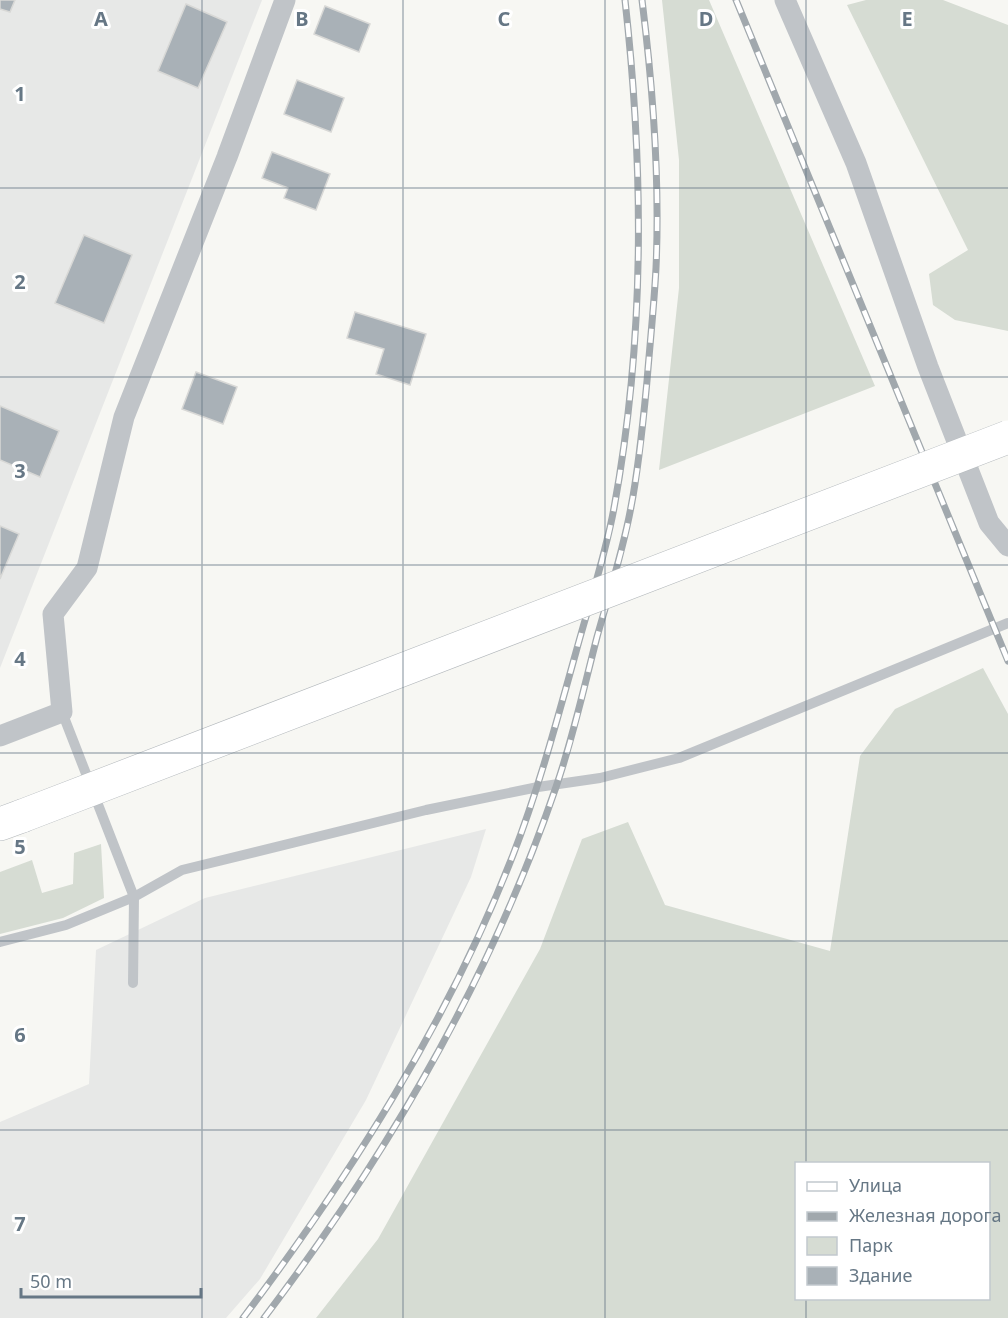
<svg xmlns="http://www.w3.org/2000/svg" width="1008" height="1318" font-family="'Noto Sans',sans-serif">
<rect width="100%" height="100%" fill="#f7f7f3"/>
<g fill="#e7e8e7">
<path d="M 0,0 L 262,0 L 0,668 Z"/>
<path d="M 486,829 L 471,877 L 366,1100 L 260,1279 L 226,1318 L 0,1318 L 0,1122 L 89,1084 L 96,950 L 205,898 Z"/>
</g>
<g fill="#d6dcd3" fill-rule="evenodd">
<path d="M 662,0 L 709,0 L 875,386 L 659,470 L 679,288 L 679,160 Z"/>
<path d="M 866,0 L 943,0 L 1008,25 L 1008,331 L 955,320 L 933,305 L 929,274 L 968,250 L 847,5 Z"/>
<path d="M 983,668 L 1008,714 L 1008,1318 L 316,1318 L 378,1239 L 540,949 L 582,839 L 628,822 L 665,905 L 830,951 L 860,756 L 895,709 ZM 796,1164 L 988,1164 L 988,1298 L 796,1298 Z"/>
<path d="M 101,844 L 104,898 L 63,918 L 0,934 L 0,872 L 32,860 L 42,893 L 73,884 L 74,853 Z"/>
</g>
<g fill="#a9b1b7" stroke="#d8d8d6" stroke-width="1.5">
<path d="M 0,0 L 15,0 L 10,12 L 0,9 Z"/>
<path d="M 186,4 L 227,22 L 198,88 L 158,71 Z"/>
<path d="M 325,6 L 370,24 L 359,52 L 314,34 Z"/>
<path d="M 297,80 L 344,98 L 331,132 L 284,114 Z"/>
<path d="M 272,152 L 330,174 L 316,210 L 284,198 L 288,188 L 262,178 Z"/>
<path d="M 84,235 L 132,255 L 104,323 L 55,303 Z"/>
<path d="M 355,312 L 426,334 L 410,385 L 376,374 L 384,349 L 347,338 Z"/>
<path d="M 196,372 L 237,387 L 223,424 L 182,409 Z"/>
<path d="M 0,406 L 59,431 L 40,477 L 0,460 Z"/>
<path d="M 0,526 L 19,534 L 0,579 Z"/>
</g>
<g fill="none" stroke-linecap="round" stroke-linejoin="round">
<defs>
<path id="primary" d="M 0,824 L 22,816"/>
</defs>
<use href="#primary" stroke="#b3b8bc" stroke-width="34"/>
<g stroke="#c0c4c8" stroke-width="10">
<path d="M 62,712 L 134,897 L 133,983"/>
<path d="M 0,942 L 66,925 L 134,897 L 182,870 L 426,810 L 538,787 L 600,778 L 679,758 L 1008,623"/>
</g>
<g stroke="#c0c4c8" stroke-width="21">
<path d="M 785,0 L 856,163 L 928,367 L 989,523 L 1008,546"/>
<path d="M 0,736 L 62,712 L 53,614 L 87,568 L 124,417 L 227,157 L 285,0"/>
</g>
<use href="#primary" stroke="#fff" stroke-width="33"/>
<defs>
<g id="rail">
<path d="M 736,0 L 1008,661"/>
<path d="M 243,1318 C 351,1175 448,1022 513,855 C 539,788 557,720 576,652 C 589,604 605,557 614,508 C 645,338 644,171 625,0"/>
<path d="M 264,1318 C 387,1156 490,980 556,787 C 573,738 584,687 597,637 C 609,594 623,551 631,507 C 639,466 643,423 647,381 C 650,343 654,306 656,268 C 660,179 653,88 642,0"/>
</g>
</defs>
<use href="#rail" stroke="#a1a8ad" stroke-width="7"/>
<use href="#rail" stroke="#fff" stroke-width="4.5" stroke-dasharray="14" stroke-linecap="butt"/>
<defs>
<path id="primary-bridge" d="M 22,816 L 1008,437"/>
</defs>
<use href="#primary-bridge" stroke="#b3b8bc" stroke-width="34" stroke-linecap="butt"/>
<use href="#primary-bridge" stroke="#fff" stroke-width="33"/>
</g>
<path fill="none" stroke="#667785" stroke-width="1.5" stroke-opacity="0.55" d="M 202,0 L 202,1318M 403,0 L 403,1318M 605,0 L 605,1318M 806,0 L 806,1164M 0,188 L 1008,188M 0,377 L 1008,377M 0,565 L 1008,565M 0,753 L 1008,753M 0,941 L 1008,941M 0,1130 L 1008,1130M 806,1298 L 806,1318"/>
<g font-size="20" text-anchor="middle" font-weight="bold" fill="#667785" stroke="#fff" stroke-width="6" stroke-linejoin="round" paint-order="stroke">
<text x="101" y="26">A</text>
<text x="302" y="26">B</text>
<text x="504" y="26">C</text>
<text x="706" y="26">D</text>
<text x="907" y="26">E</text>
<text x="20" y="101">1</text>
<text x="20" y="289">2</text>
<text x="20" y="478">3</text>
<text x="20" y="666">4</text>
<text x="20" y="854">5</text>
<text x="20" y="1042">6</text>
<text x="20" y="1231">7</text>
</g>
<rect x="795" y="1162" width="195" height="138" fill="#ffffff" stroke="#c2c9ce" stroke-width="1.5"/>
<rect x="807" y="1182" width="30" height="9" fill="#ffffff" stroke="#c2c9ce" stroke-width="1.5"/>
<text x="849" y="1192" font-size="18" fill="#667785">Улица</text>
<rect x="807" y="1212" width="30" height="9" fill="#a1a8ad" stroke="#c2c9ce" stroke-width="1.5"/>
<text x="849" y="1222" font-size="18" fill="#667785">Железная дорога</text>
<rect x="807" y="1237" width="30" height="18" fill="#d6dcd3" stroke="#c2c9ce" stroke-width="1.5"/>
<text x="849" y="1252" font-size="18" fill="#667785">Парк</text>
<rect x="807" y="1267" width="30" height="18" fill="#a9b1b7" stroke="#c2c9ce" stroke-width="1.5"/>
<text x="849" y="1282" font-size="18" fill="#667785">Здание</text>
<path d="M21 1288v9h180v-9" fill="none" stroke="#667785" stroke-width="3"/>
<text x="30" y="1288" font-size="18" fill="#667785" stroke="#ffffff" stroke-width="4.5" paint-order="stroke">50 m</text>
</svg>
